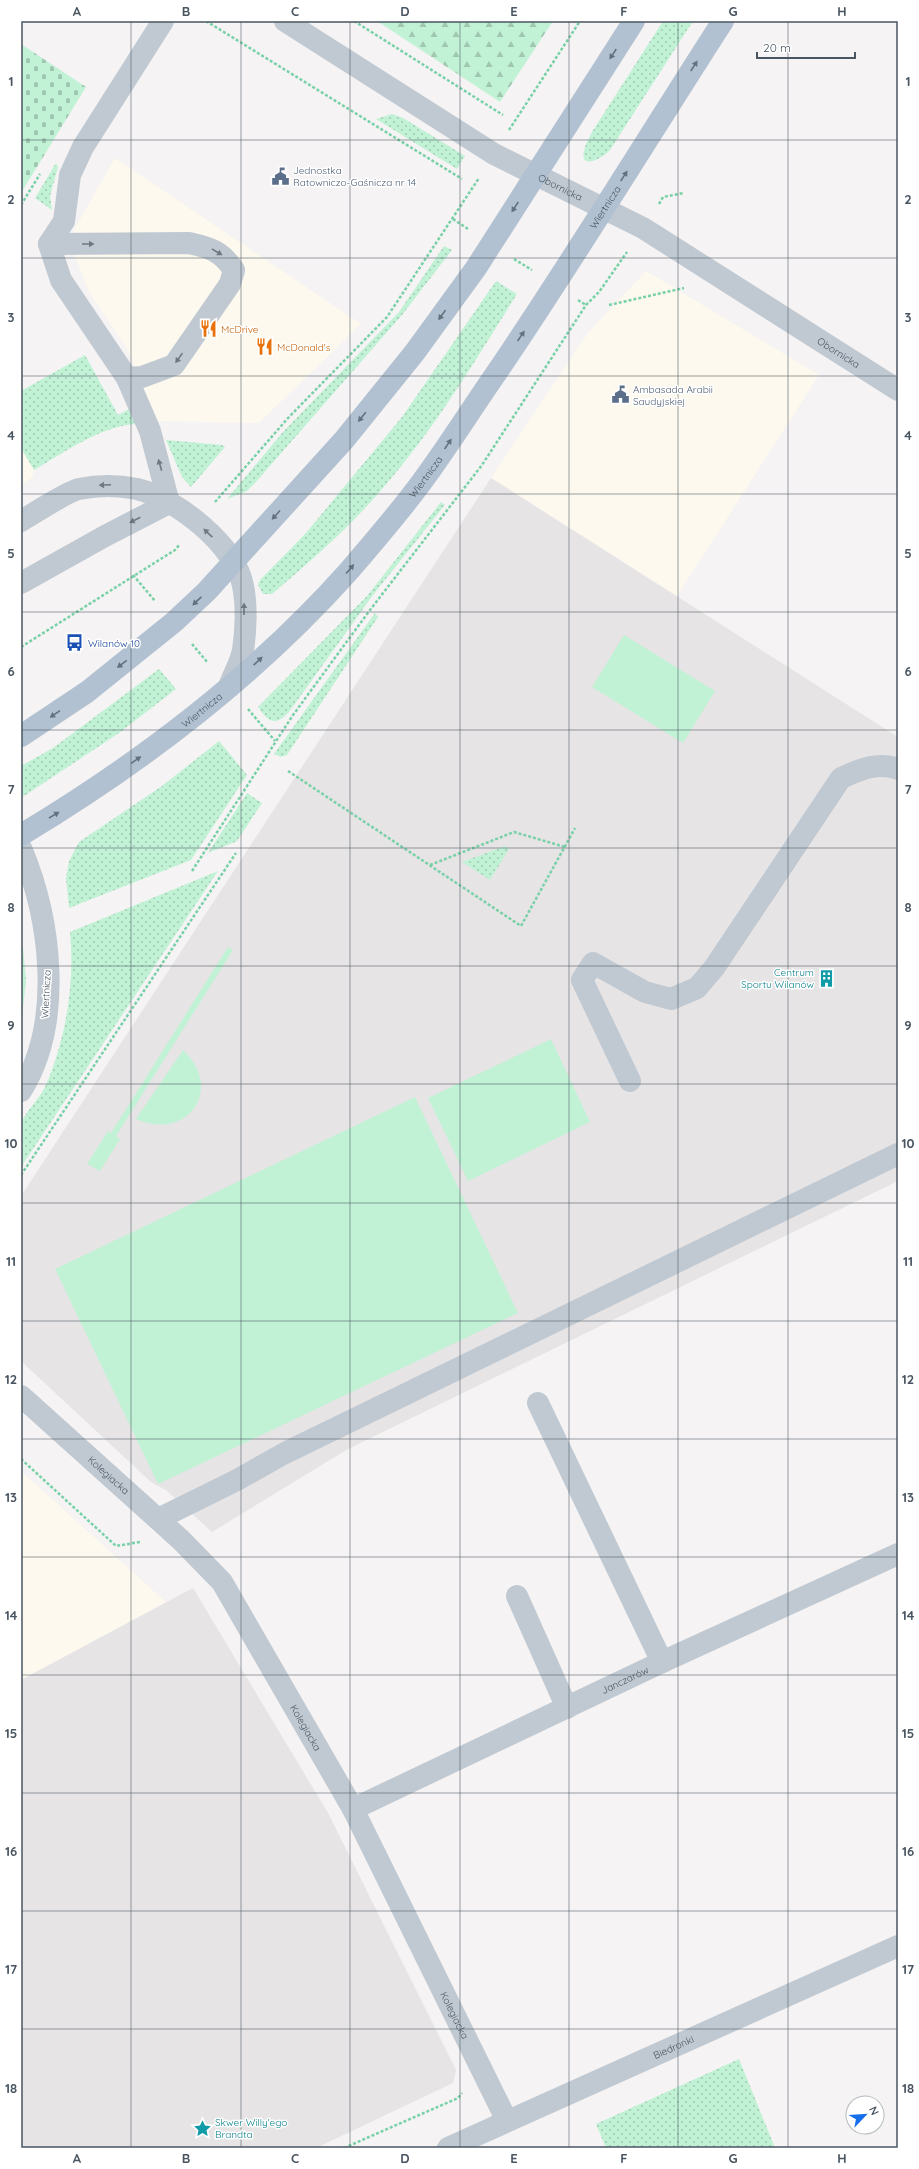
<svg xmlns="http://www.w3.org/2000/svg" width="919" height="2169" font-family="Quicksand,sans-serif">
<defs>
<pattern id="grass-dots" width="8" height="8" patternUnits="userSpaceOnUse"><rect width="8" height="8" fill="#c2f2d6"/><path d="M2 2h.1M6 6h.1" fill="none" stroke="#a0c7b1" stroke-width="1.8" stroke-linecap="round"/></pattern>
<pattern id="forest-firs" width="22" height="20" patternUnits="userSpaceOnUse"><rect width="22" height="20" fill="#c2f2d6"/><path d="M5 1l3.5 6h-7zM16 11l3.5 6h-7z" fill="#a0c7b1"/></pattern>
<pattern id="cemetery-stones" width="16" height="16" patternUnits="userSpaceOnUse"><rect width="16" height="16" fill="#c2f2d6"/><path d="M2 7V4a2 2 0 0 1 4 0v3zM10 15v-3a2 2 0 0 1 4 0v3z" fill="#a0c7b1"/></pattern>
</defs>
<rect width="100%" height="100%" fill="#f5f3f3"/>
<g fill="#fdf9ee">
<path d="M 115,158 L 361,324 L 259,423 L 157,421 L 128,350 L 89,292 L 74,253 L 74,230 Z"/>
<path d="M 646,271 L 819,375 L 677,596 L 491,478 L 588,333 Z"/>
<path d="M 21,448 L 34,470 L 32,478 L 21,484 Z"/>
<path d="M 21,1471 L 166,1602 L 21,1680 Z"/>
</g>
<g fill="#e6e4e5">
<path d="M 491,478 L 898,737 L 898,1181 L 348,1449 L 212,1532 L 166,1490 L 152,1483 L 21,1361 L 21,1196 Z"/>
<path d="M 193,1588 L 328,1813 L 456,2070 L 453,2083 L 316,2148 L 21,2148 L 21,1680 Z"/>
</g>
<g fill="url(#grass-dots)">
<path d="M 663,21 L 693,21 L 610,150 C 601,160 577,171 585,147 C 586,142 590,137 592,132 Z"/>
<path d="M 392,114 L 403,118 L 465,156 L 457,169 L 376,119 Z"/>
<path d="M 56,163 L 58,167 L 50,196 L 52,210 L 35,198 Z"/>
<path d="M 444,246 L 452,250 L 402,315 L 255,483 L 247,491 L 227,499 L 283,432 L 399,312 Z"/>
<path d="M 496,281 L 517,294 C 475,361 434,430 382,489 C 349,528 311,561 272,594 L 263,594 L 258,585 L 260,580 L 306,533 L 402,417 Z"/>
<path d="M 85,355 L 118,415 L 129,409 L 135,424 C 99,427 65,452 34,470 L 21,448 L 21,391 Z"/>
<path d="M 166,440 L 222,445 L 225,447 L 191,487 L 182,477 Z"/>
<path d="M 441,502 L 445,505 L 373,595 L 289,712 C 275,727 268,722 258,707 L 367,596 Z"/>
<path d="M 375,613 L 378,617 L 287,755 L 281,757 L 274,754 Z"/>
<path d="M 159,669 L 176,689 L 119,733 L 21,798 L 21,766 L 53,748 Z"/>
<path d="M 219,741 L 247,775 L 191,860 L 69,908 L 66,878 L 69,861 L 79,842 L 162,786 Z"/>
<path d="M 247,793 L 262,803 L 237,841 L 208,853 Z"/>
<path d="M 505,846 L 509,849 L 490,880 L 462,862 Z"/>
<path d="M 218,871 L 21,1167 C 21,1156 18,1134 21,1124 C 26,1110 40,1099 46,1085 C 66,1038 75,983 70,932 Z"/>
<path d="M 23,947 L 26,980 L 21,1028 L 21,948 Z"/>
<path d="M 739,2059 L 775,2148 L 606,2148 L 596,2124 Z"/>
</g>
<path fill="url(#forest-firs)" d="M 377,21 L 553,21 L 500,102 Z"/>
<path fill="url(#cemetery-stones)" d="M 21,44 L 86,87 L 21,193 Z"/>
<g fill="#c2f2d6">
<path d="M 624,635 L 715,691 L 683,743 L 592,687 Z"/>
<path d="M 228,947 L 233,950 L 116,1136 L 120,1139 L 100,1171 L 87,1164 L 108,1131 L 111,1133 Z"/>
<path d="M 551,1039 L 590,1122 L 468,1181 L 428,1098 Z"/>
<path d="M 183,1050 C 224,1088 189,1142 136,1119 Z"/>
<path d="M 415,1097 L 518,1313 L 158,1484 L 55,1269 Z"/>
</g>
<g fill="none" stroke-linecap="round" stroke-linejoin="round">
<g stroke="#78d1a8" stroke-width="2.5" stroke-dasharray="3 2" stroke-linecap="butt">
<path d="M 206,21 L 462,179"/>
<path d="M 354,21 L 503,115"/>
<path d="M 509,130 L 580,21"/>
<path d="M 659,204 L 663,197 L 684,193"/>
<path d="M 21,205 L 40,174"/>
<path d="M 453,219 L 468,229"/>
<path d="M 514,259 L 532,270"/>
<path d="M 578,300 L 586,305"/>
<path d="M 609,305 L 684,288"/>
<path d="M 215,502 L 288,418 L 387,317 L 479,178"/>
<path d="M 133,575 L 155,601"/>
<path d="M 192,644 L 208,663"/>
<path d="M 21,647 L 175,550 L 180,544"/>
<path d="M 248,709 L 275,741"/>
<path d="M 288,771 L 521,926 L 575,828"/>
<path d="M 430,865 L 514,832 L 565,847"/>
<path d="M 192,871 L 293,715 L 370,610 L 482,465 L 586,305 L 599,292 L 627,252"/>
<path d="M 21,1175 L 236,853"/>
<path d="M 21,1459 L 116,1546 L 140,1542"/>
<path d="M 344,2148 L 458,2098 L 462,2093"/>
</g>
<g stroke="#c0c9d2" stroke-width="22">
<path d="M 163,21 L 83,147 L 70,175 L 64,221 L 49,244 L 61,280 L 127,378 L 150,431 L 169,503"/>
<path id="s1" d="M 285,21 L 494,154 L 643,228 L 898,390"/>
<path d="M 49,244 L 189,243 C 211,248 221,251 234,270 L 230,284 L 174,365 L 142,377 L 127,378"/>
<path d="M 21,521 C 33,514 68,491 79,489 C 99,485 117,485 137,489 C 175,498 236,545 243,586 C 247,605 246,631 243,650 C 241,662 233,675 229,687"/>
<path d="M 21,583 L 105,536 L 169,503"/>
<path d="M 21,848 C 51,919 64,1022 21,1091"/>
<path d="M 630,1081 L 582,980 L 593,963 L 645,992 L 671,999 L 697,988 L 714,968 L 841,778 C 859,770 878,761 898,769"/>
<path id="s2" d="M 21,1396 L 181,1540 L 222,1582 L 353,1809 L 507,2121"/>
<path d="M 538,1403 L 662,1662"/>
<path d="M 158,1519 L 235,1481 L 285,1453 L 898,1154"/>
<path d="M 517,1596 L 567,1708"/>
<path id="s3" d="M 353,1809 L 662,1662 L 898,1554"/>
<path id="s4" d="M 448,2148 L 898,1946"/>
</g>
<g stroke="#b2c1d1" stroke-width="22">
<path d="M 21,736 L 87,692 L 174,622 L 207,591 L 344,440 L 415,352 L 476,268 L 634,21"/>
<path id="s5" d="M 21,835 C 141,763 254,677 348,572 C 373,543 398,514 421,483 C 447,448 470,411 495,375 C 574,259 647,139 723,21"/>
</g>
</g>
<defs><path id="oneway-solid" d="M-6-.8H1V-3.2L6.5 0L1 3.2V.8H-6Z"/></defs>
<g fill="#63707d">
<use href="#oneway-solid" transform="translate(613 54) rotate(123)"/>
<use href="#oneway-solid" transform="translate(694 66) rotate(-57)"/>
<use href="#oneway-solid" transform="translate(624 176) rotate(-57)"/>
<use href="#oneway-solid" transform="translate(515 207) rotate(123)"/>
<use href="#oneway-solid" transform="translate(442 315) rotate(126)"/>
<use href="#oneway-solid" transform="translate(521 336) rotate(-56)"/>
<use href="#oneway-solid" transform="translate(362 417) rotate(129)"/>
<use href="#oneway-solid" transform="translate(448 444) rotate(-56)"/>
<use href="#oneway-solid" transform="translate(276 515) rotate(132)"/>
<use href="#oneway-solid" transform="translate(350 569) rotate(-49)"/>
<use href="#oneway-solid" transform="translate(197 601) rotate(137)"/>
<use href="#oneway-solid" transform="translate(258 661) rotate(-43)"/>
<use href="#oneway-solid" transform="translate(122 664) rotate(142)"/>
<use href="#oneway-solid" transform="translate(55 714) rotate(146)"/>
<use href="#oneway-solid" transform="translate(136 760) rotate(-35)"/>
<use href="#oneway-solid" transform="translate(54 815) rotate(-31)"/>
</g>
<g fill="#6d7883">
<use href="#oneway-solid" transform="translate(88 244)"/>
<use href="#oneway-solid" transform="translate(217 252) rotate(31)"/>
<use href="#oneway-solid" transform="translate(179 358) rotate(125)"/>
<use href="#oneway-solid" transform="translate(160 465) rotate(-106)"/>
<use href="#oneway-solid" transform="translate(105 485) rotate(177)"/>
<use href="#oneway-solid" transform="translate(135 520) rotate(153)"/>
<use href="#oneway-solid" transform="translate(208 533) rotate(-137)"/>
<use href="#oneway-solid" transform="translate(244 609) rotate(-90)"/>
</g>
<path fill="none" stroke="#495561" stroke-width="1" stroke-opacity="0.55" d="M 131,21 L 131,2148M 241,21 L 241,2148M 350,21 L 350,2148M 460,21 L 460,2148M 569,21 L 569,2148M 678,21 L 678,2148M 788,21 L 788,2148M 21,140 L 898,140M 21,258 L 898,258M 21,376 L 898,376M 21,494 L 898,494M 21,612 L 898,612M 21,730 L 898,730M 21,848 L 898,848M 21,966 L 898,966M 21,1084 L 898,1084M 21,1203 L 898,1203M 21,1321 L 898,1321M 21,1439 L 898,1439M 21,1557 L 898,1557M 21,1675 L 898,1675M 21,1793 L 898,1793M 21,1911 L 898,1911M 21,2029 L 898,2029"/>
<defs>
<symbol id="civic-bare" viewBox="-9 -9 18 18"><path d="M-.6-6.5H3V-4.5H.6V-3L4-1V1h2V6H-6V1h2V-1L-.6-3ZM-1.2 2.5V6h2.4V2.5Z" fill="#5c6f8a" stroke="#fff" stroke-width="2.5" paint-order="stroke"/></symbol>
<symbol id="restaurant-bare" viewBox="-9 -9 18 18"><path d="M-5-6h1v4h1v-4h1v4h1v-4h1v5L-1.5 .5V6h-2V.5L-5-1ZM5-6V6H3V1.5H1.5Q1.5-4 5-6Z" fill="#e8710a" stroke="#fff" stroke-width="2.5" paint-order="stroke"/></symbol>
<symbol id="bus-bare" viewBox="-9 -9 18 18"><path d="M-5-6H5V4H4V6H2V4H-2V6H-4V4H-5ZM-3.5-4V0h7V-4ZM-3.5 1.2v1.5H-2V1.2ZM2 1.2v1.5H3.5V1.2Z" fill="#1a4fb4" stroke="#fff" stroke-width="2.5" paint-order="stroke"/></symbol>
<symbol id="building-bare" viewBox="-9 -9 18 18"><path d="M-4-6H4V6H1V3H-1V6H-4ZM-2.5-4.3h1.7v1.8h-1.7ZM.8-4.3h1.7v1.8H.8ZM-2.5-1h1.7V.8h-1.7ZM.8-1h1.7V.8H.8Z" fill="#0f9aa8" stroke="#fff" stroke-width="2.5" paint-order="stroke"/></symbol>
<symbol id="sight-bare" viewBox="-9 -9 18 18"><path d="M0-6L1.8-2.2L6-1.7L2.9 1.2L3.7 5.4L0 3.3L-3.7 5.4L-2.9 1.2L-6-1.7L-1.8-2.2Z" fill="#0f9aa8" stroke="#fff" stroke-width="2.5" paint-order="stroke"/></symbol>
</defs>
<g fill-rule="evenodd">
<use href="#civic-bare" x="268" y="164" width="25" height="25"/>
<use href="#restaurant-bare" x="196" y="316" width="25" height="25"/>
<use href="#restaurant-bare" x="252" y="334" width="25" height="25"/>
<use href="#civic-bare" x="608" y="382" width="25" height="25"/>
<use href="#bus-bare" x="62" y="630" width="25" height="25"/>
<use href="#building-bare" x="814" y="966" width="25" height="25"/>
<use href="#sight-bare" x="190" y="2116" width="25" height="25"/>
</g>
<g text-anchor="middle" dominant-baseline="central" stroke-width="3" stroke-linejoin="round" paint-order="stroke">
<g font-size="10" fill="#4e5e75" stroke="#fff" text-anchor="start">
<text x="293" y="170">Jednostka<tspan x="293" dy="12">Ratowniczo-Gaśnicza nr 14</tspan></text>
<text x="633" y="389">Ambasada Arabii<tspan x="633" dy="12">Saudyjskiej</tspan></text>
</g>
<g font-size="10" fill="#495561" stroke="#fff">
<text stroke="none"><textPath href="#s1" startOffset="322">Obornicka</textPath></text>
<text stroke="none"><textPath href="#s5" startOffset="868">Wiertnicza</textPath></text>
<text stroke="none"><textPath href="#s1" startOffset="646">Obornicka</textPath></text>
<text stroke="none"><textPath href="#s5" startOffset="544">Wiertnicza</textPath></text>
<text stroke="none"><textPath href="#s5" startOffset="220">Wiertnicza</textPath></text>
<text transform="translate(46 994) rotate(-87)">Wiertnicza</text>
<text stroke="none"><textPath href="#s2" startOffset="118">Kolegiacka</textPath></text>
<text stroke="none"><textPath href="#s3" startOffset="301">Janczarów</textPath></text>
<text stroke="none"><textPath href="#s2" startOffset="442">Kolegiacka</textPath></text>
<text stroke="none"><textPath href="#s2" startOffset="766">Kolegiacka</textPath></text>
<text stroke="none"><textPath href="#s4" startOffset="247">Biedronki</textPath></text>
</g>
<g font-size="10" fill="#c56008" stroke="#fff" text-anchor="start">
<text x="221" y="329">McDrive</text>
<text x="277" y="347">McDonald's</text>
</g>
<g font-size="10" fill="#164399" stroke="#fff" text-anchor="start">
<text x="88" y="643">Wilanów 10</text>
</g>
<g font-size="10" fill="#0d838f" stroke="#fff" text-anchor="end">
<text x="814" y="972">Centrum<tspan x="814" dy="12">Sportu Wilanów</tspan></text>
<text x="215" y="2122" text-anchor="start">Skwer Willy'ego<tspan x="215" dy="12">Brandta</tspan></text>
</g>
</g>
<rect width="919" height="2169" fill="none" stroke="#ffffff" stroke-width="44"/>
<g transform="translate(865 2115) rotate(65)"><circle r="19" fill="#ffffff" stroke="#b6bbc0"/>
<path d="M0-3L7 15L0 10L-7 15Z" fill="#166eeb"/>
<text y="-6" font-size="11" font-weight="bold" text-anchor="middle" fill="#495561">N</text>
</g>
<path d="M757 52v6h98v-6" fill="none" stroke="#495561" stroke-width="2"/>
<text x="763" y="52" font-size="12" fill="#495561" stroke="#ffffff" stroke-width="3" paint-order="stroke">20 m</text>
<rect x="22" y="22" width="875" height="2125" fill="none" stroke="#495561" stroke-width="1.5"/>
<g font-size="13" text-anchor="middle" font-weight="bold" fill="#495561">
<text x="77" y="16">A</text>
<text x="186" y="16">B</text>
<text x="295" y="16">C</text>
<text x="405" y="16">D</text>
<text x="514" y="16">E</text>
<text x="624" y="16">F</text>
<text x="733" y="16">G</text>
<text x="842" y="16">H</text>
<text x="11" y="86">1</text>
<text x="908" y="86">1</text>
<text x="11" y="204">2</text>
<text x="908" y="204">2</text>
<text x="11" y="322">3</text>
<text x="908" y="322">3</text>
<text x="11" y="440">4</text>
<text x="908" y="440">4</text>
<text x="11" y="558">5</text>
<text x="908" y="558">5</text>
<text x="11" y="676">6</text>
<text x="908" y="676">6</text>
<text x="11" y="794">7</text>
<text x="908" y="794">7</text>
<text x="11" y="912">8</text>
<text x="908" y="912">8</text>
<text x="11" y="1030">9</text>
<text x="908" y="1030">9</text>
<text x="11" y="1148">10</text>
<text x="908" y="1148">10</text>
<text x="11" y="1266">11</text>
<text x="908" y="1266">11</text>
<text x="11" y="1384">12</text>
<text x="908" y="1384">12</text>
<text x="11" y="1502">13</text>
<text x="908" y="1502">13</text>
<text x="11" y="1620">14</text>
<text x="908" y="1620">14</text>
<text x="11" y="1738">15</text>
<text x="908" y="1738">15</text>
<text x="11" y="1856">16</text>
<text x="908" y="1856">16</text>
<text x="11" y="1974">17</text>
<text x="908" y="1974">17</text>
<text x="11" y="2093">18</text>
<text x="908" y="2093">18</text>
<text x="77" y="2163">A</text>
<text x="186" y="2163">B</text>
<text x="295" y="2163">C</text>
<text x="405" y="2163">D</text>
<text x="514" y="2163">E</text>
<text x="624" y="2163">F</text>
<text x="733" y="2163">G</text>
<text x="842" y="2163">H</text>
</g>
</svg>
